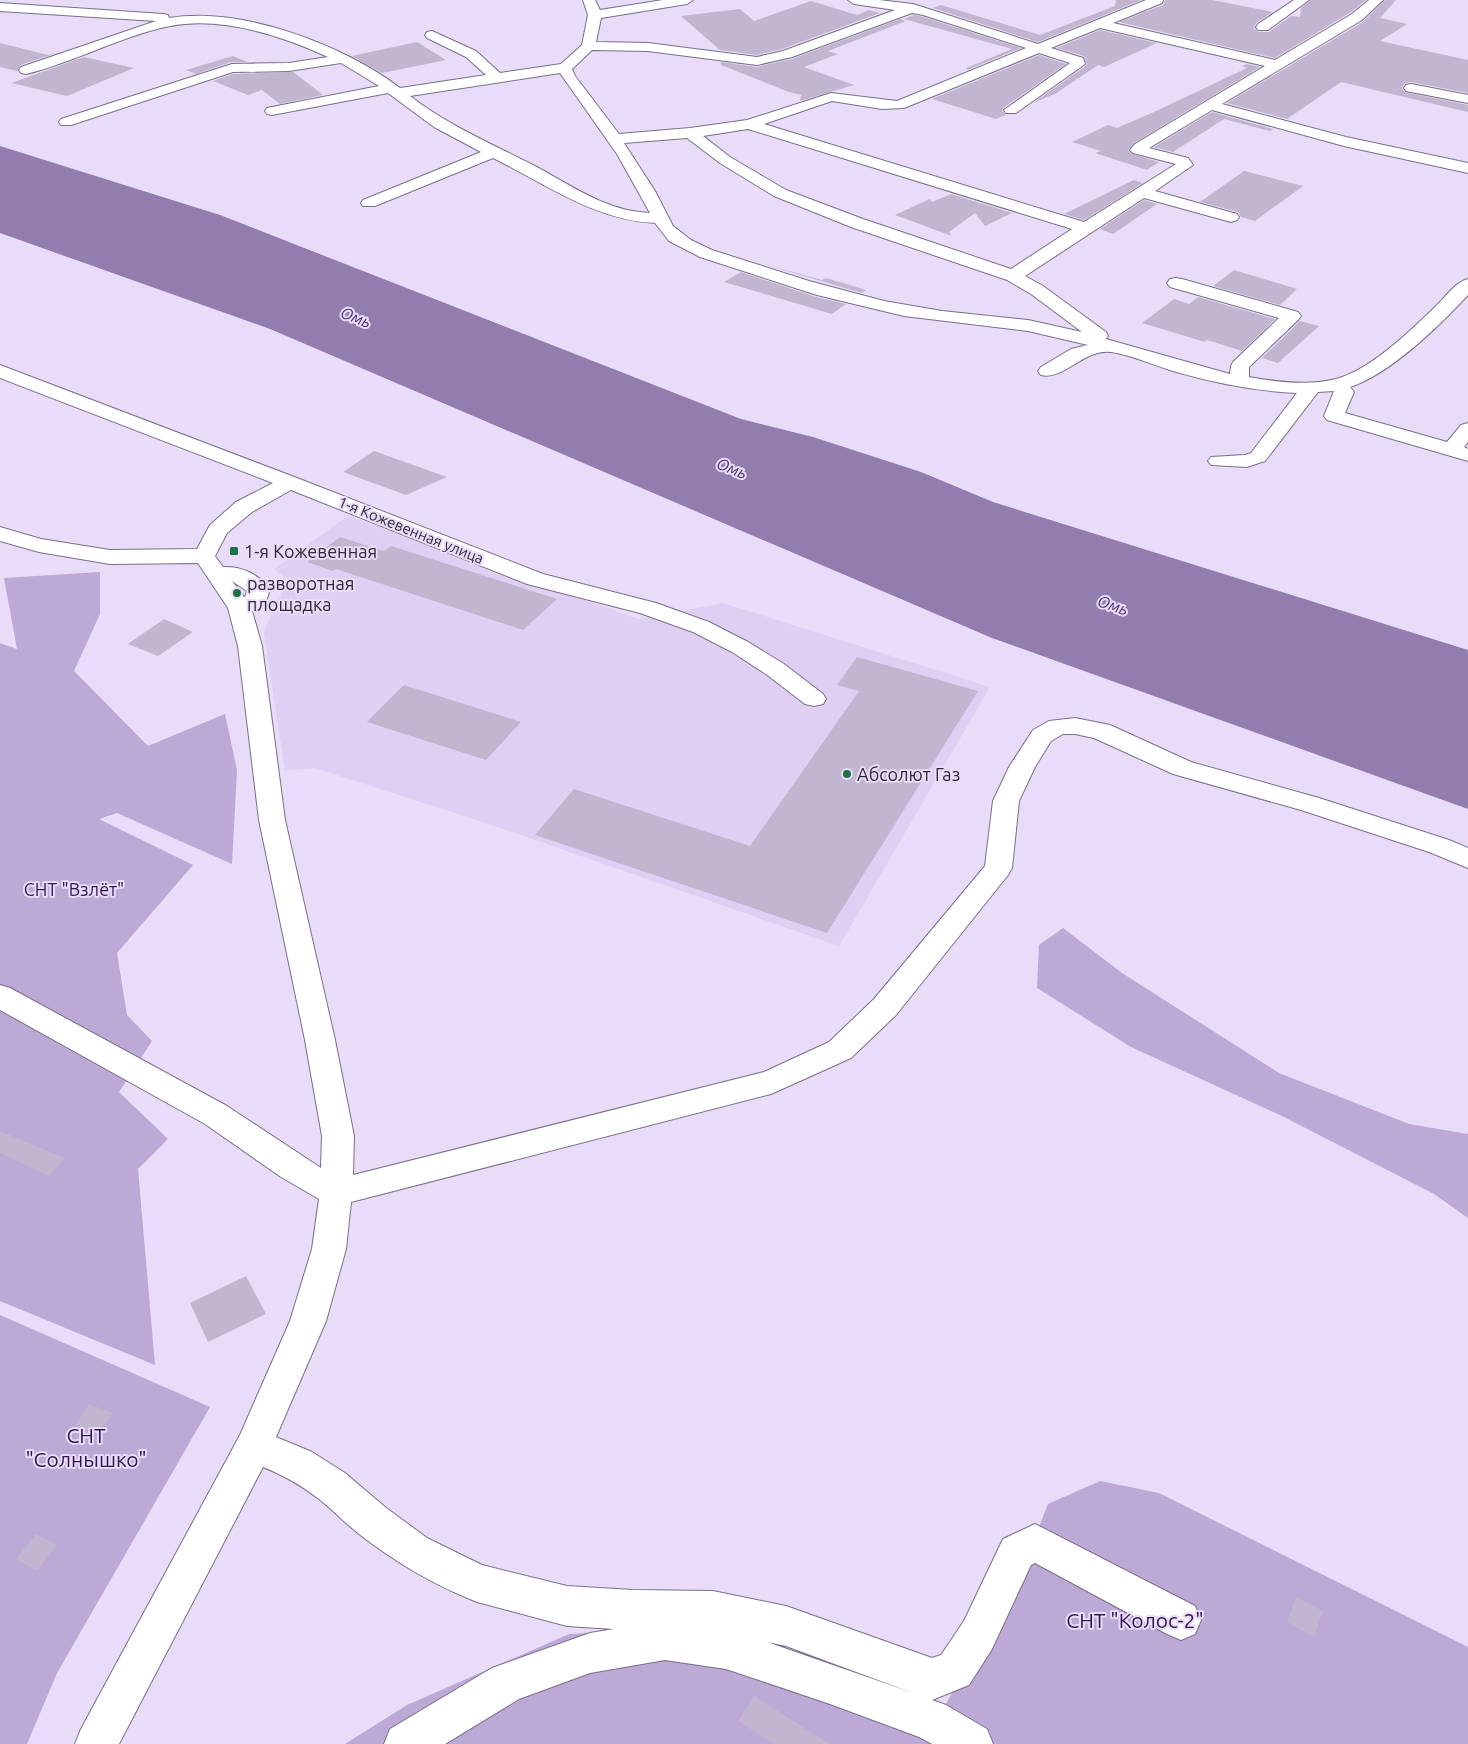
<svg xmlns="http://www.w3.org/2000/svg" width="1468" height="1744" font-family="Ubuntu,sans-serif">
<rect width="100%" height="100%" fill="#e8dcf8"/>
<path fill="#dfd0f3" d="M 348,516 L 639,619 L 723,603 L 990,687 L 839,946 L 495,826 L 315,768 L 285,771 L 264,632 L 287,579 L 274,569 Z"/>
<g fill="#bca9d5">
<path d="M 100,572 L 100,614 L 74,671 L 148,746 L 225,714 L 237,770 L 232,864 L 117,813 L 99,819 L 193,865 L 117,953 L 127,1015 L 152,1041 L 119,1092 L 168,1139 L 138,1169 L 155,1365 L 0,1301 L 0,643 L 17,649 L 4,578 Z"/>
<path d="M 1063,928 L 1122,973 L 1279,1073 L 1409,1124 L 1468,1134 L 1468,1218 L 1434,1194 L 1284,1117 L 1131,1047 L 1037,988 L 1039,945 Z"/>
<path d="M 0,1315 L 210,1407 L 57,1673 L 27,1744 L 0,1744 Z"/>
<path d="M 1100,1481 L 1159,1493 L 1468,1647 L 1468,1744 L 345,1744 L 407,1705 L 569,1634 L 694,1627 L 818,1659 L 943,1709 L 1024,1565 L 1048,1504 Z"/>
</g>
<path fill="#937dae" d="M 0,146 L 220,215 L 741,419 L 813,437 L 921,472 L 993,502 L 1468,650 L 1468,809 L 992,638 L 270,329 L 0,233 Z"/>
<g fill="#c1b5d0">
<path d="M 1116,0 L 1141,0 L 1038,42 L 933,8 L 941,5 L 1040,35 L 1115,6 Z"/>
<path d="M 1165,0 L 1212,0 L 1273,12 L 1256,23 L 1254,28 L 1258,32 L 1269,32 L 1291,16 L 1300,17 L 1301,8 L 1311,0 L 1366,0 L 1351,12 L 1275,58 L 1119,22 L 1163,5 Z"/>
<path d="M 1385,0 L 1396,0 L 1380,18 L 1407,24 L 1380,41 L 1468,60 L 1468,93 L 1411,82 L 1404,84 L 1402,87 L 1404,92 L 1468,105 L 1468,112 L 1341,82 L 1287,119 L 1227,103 L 1363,22 Z"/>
<path d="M 811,1 L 857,15 L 869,10 L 880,13 L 782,49 L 757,55 L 720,50 L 681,16 L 740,9 L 754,21 Z"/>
<path d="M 914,15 L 923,17 L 1021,48 L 967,70 L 966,68 L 1012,49 L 904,19 Z"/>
<path d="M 900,19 L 906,21 L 828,51 L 838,54 L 804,67 L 854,85 L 800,101 L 801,95 L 789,92 L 721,65 L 721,62 L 757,67 L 792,59 Z"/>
<path d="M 1100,30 L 1157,43 L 1104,67 L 1098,65 L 1055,94 L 1033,103 L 1087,65 L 1084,56 L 1057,48 Z"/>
<path d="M 417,42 L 446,60 L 382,73 L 352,56 Z"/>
<path d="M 0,43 L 48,55 L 60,52 L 20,65 L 17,71 L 0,67 Z"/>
<path d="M 1039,55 L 1066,64 L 1003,108 L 1002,111 L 1006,115 L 996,119 L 932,99 Z"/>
<path d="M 233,56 L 248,62 L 231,62 L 196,74 L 186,70 Z"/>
<path d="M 84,57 L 134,68 L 67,96 L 11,83 Z"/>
<path d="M 1247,64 L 1260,67 L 1134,143 L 1128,150 L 1132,154 L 1159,162 L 1147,170 L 1095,153 L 1101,151 L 1072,142 L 1108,125 L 1117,128 L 1154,112 L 1247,68 L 1242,66 Z"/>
<path d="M 293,72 L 323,95 L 280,104 L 262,90 L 248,95 L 213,81 L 233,74 Z"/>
<path d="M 1212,112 L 1273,129 L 1270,131 L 1224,119 L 1173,152 L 1154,147 Z"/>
<path d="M 1244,171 L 1303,186 L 1255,221 L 1241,217 L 1238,212 L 1200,202 Z"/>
<path d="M 1134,180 L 1143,183 L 1084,220 L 1064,214 Z"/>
<path d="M 951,194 L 1012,213 L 985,226 L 975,213 L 949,232 L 952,236 L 895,215 L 930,199 L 932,202 Z"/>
<path d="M 1144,200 L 1157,204 L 1113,234 L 1100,229 Z"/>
<path d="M 757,262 L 822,280 L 826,278 L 866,290 L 862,293 Z"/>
<path d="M 1234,270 L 1297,289 L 1280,305 L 1213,286 Z"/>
<path d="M 741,272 L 816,297 L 846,304 L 832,314 L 724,282 Z"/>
<path d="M 1198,297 L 1275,319 L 1242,351 L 1207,340 L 1205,342 L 1142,323 L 1174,299 L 1189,304 Z"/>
<path d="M 1300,321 L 1319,326 L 1278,363 L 1262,358 Z"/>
<path d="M 374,451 L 447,477 L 406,495 L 343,472 Z"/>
<path d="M 340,537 L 384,551 L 391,546 L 557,599 L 523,630 L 336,569 L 333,571 L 307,562 Z"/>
<path d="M 164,619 L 193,632 L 158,656 L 128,644 Z"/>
<path d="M 857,657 L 978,691 L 827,933 L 535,835 L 574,789 L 750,846 L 859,691 L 837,685 Z"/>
<path d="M 404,685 L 521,722 L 486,760 L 367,722 Z"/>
<path d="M 0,1131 L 65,1158 L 49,1176 L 0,1153 Z"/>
<path d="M 246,1276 L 266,1314 L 208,1342 L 190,1303 Z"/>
<path d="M 89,1404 L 113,1413 L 98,1434 L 75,1426 Z"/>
<path d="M 36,1534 L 57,1545 L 37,1571 L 16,1559 Z"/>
<path d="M 1296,1597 L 1323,1611 L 1314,1637 L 1287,1622 Z"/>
<path d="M 754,1696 L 830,1744 L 774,1744 L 738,1721 Z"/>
</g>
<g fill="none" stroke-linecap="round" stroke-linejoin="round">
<defs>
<g id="minor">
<path d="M 583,0 L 595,0 L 600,10 L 663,0 L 693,0 L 687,4 L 601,18 L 596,42 L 648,43 L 757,57 L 783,51 L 895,10 L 854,4 L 848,0 L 879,0 L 913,4 L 1038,44 L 1146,0 L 1163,0 L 1162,3 L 1113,23 L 1275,60 L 1352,14 L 1369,0 L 1383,0 L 1362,20 L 1222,104 L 1346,137 L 1468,163 L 1468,173 L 1344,146 L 1212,110 L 1149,148 L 1188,158 L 1193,165 L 1155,191 L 1237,214 L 1239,217 L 1237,220 L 1231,222 L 1144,198 L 1025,276 L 1043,286 L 1106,332 L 1108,336 L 1106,339 L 1230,374 L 1231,366 L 1233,362 L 1279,318 L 1170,287 L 1167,283 L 1170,279 L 1176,278 L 1182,279 L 1298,312 L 1301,316 L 1298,320 L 1249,367 L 1249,377 C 1276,382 1309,386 1336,379 C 1370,370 1409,332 1434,308 C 1444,299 1455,282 1468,279 L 1468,295 C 1440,325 1390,374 1350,387 L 1354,392 L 1345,413 L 1447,442 L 1461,425 L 1468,423 L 1468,442 L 1464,447 L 1468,449 L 1468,461 L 1327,420 L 1324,416 L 1334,391 L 1318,392 L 1265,461 L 1247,467 L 1211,465 L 1208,461 L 1211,457 L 1245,455 L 1251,453 L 1297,393 C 1255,391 1214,383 1173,371 C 1153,365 1132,355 1111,352 C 1085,348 1063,381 1041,375 L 1038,371 L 1041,367 L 1071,349 L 1088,345 L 1028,331 L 904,316 L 817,295 L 700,257 L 669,241 L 655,223 C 594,220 546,184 493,158 L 375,206 L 363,206 L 361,203 L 363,200 L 481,152 L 434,127 L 388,93 L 272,115 L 267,114 L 265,111 L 267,108 L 272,107 L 379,86 L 341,63 L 289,71 L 233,72 L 71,125 L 61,125 L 59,122 L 61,119 L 232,64 L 289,63 L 328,57 C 282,36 222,16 170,26 C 121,36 75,62 26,74 L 21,73 L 19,70 L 21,67 L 156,21 L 0,11 L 0,3 L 163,14 L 168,15 L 169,18 C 241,6 344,45 400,88 L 486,75 L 466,57 L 427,38 L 425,35 L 427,32 L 432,31 L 476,51 L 500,73 L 561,64 L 582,45 L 588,15 ZM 912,13 L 923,15 L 1026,48 L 897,101 L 831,93 L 747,120 L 690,128 L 619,134 L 575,76 L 572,69 L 592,50 L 648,51 L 757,65 L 792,57 ZM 1100,28 L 1265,66 L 1135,144 L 1130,150 L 1133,153 L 1176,164 L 1084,222 L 764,124 L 832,101 L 882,109 L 904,108 L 1039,53 L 1070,63 L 1004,110 L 1006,113 L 1016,113 L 1085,64 L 1083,58 L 1051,48 ZM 560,73 L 617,154 L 650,213 C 606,211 572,186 535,166 C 492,144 449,126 410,96 ZM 748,129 L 1072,229 L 1011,269 L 863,219 L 786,190 L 730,157 L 703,136 ZM 687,138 L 720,163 L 774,196 L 851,227 L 1007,280 L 1031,294 L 1082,332 L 1028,320 L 942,311 L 884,301 L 809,281 L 712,250 L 691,240 L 673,226 L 655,191 L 624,143 Z"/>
<path d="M 1294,0 L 1309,0 L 1268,30 L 1258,30 L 1256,27 L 1258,24 Z"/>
<path d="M 1411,84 L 1468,95 L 1468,103 L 1406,91 L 1404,88 L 1406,85 Z"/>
<path d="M 0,365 L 297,478 L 543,574 L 656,603 L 709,622 L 748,642 L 784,664 L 823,694 L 826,699 L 823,704 L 814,706 L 805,704 L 766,674 L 732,652 L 693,632 L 640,613 L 527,584 L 291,490 L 252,512 L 227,533 L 215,556 L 223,567 C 241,566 259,574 269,589 C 269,600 262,607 252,611 L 262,646 L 285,820 L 335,1040 L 354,1136 L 353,1175 L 764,1072 L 829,1042 L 874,999 L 985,866 L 993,801 L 1009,767 L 1033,730 L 1049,721 L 1075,718 L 1110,725 L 1191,762 L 1319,798 L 1449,840 L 1468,848 L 1468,868 L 1429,852 L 1301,810 L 1173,774 L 1094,738 L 1075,734 L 1063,734 L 1051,741 L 1035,767 L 1019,801 L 1012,868 L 1008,875 L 896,1015 L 851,1058 L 771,1094 L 351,1202 L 346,1249 L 326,1321 L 276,1437 L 312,1452 L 345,1473 L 385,1507 L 427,1538 L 482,1565 L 567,1586 L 633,1590 L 713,1591 L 786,1606 L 932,1658 L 941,1655 L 964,1621 L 1003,1539 L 1035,1524 L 1195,1606 L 1201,1620 L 1195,1634 L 1181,1640 L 1167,1634 L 1035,1563 L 1031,1565 L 992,1649 L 969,1685 L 932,1700 L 946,1705 L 987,1729 L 993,1744 L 932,1744 L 919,1737 L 830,1704 L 726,1669 L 665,1660 L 590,1673 L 519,1699 L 445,1744 L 384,1744 L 390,1729 L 492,1668 L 590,1633 L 614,1629 L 567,1626 L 477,1602 C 434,1585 395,1562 359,1534 C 345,1523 333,1510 319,1499 C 301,1485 283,1475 263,1467 L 119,1744 L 75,1744 L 81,1729 L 240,1435 L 290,1321 L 312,1249 L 319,1199 L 281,1177 L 205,1124 L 0,1010 L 0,985 L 10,988 L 227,1106 L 321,1168 L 322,1136 L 305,1040 L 259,820 L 238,646 L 228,608 L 198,563 L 110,564 L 39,552 L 0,541 L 0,527 L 41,539 L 110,550 L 197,549 L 210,525 L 236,502 L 273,483 L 0,378 ZM 232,581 L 247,591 L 245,597 L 244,597 ZM 767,1642 L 786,1646 L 913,1693 Z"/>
</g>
</defs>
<use href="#minor" stroke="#7a6f88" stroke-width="2"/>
<use href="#minor" fill="#fff" fill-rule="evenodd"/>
</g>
<g fill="#1d7244" stroke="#e8dcf8" stroke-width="2">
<rect x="229" y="546" width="10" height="10" rx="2.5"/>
<circle cx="237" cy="593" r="5"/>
<circle cx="847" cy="774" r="5"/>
</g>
<g text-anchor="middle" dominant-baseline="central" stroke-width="4" stroke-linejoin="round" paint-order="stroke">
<g font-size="15" fill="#2f2a35" stroke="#e8dcf8">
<text transform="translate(411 530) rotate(22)">1-я Кожевенная улица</text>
</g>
<g font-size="16" font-style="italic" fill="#4f306f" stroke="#e8dcf8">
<text transform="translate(356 317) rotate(22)">Омь</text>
<text transform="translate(732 468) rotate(22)">Омь</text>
<text transform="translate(1113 605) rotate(19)">Омь</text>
</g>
<g font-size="18" fill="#2f2a35" stroke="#e8dcf8" text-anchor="start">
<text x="244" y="551">1-я Кожевенная</text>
<text x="247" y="583">разворотная<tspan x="247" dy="21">площадка</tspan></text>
<text x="857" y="774">Абсолют Газ</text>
</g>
<g font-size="18" fill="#361552" stroke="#e8dcf8">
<text x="74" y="889">СНТ "Взлёт"</text>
</g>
<g font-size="21" fill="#361552" stroke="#e8dcf8">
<text x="86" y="1435">СНТ<tspan x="86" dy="24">"Солнышко"</tspan></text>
<text x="1135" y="1620">СНТ "Колос-2"</text>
</g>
</g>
</svg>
